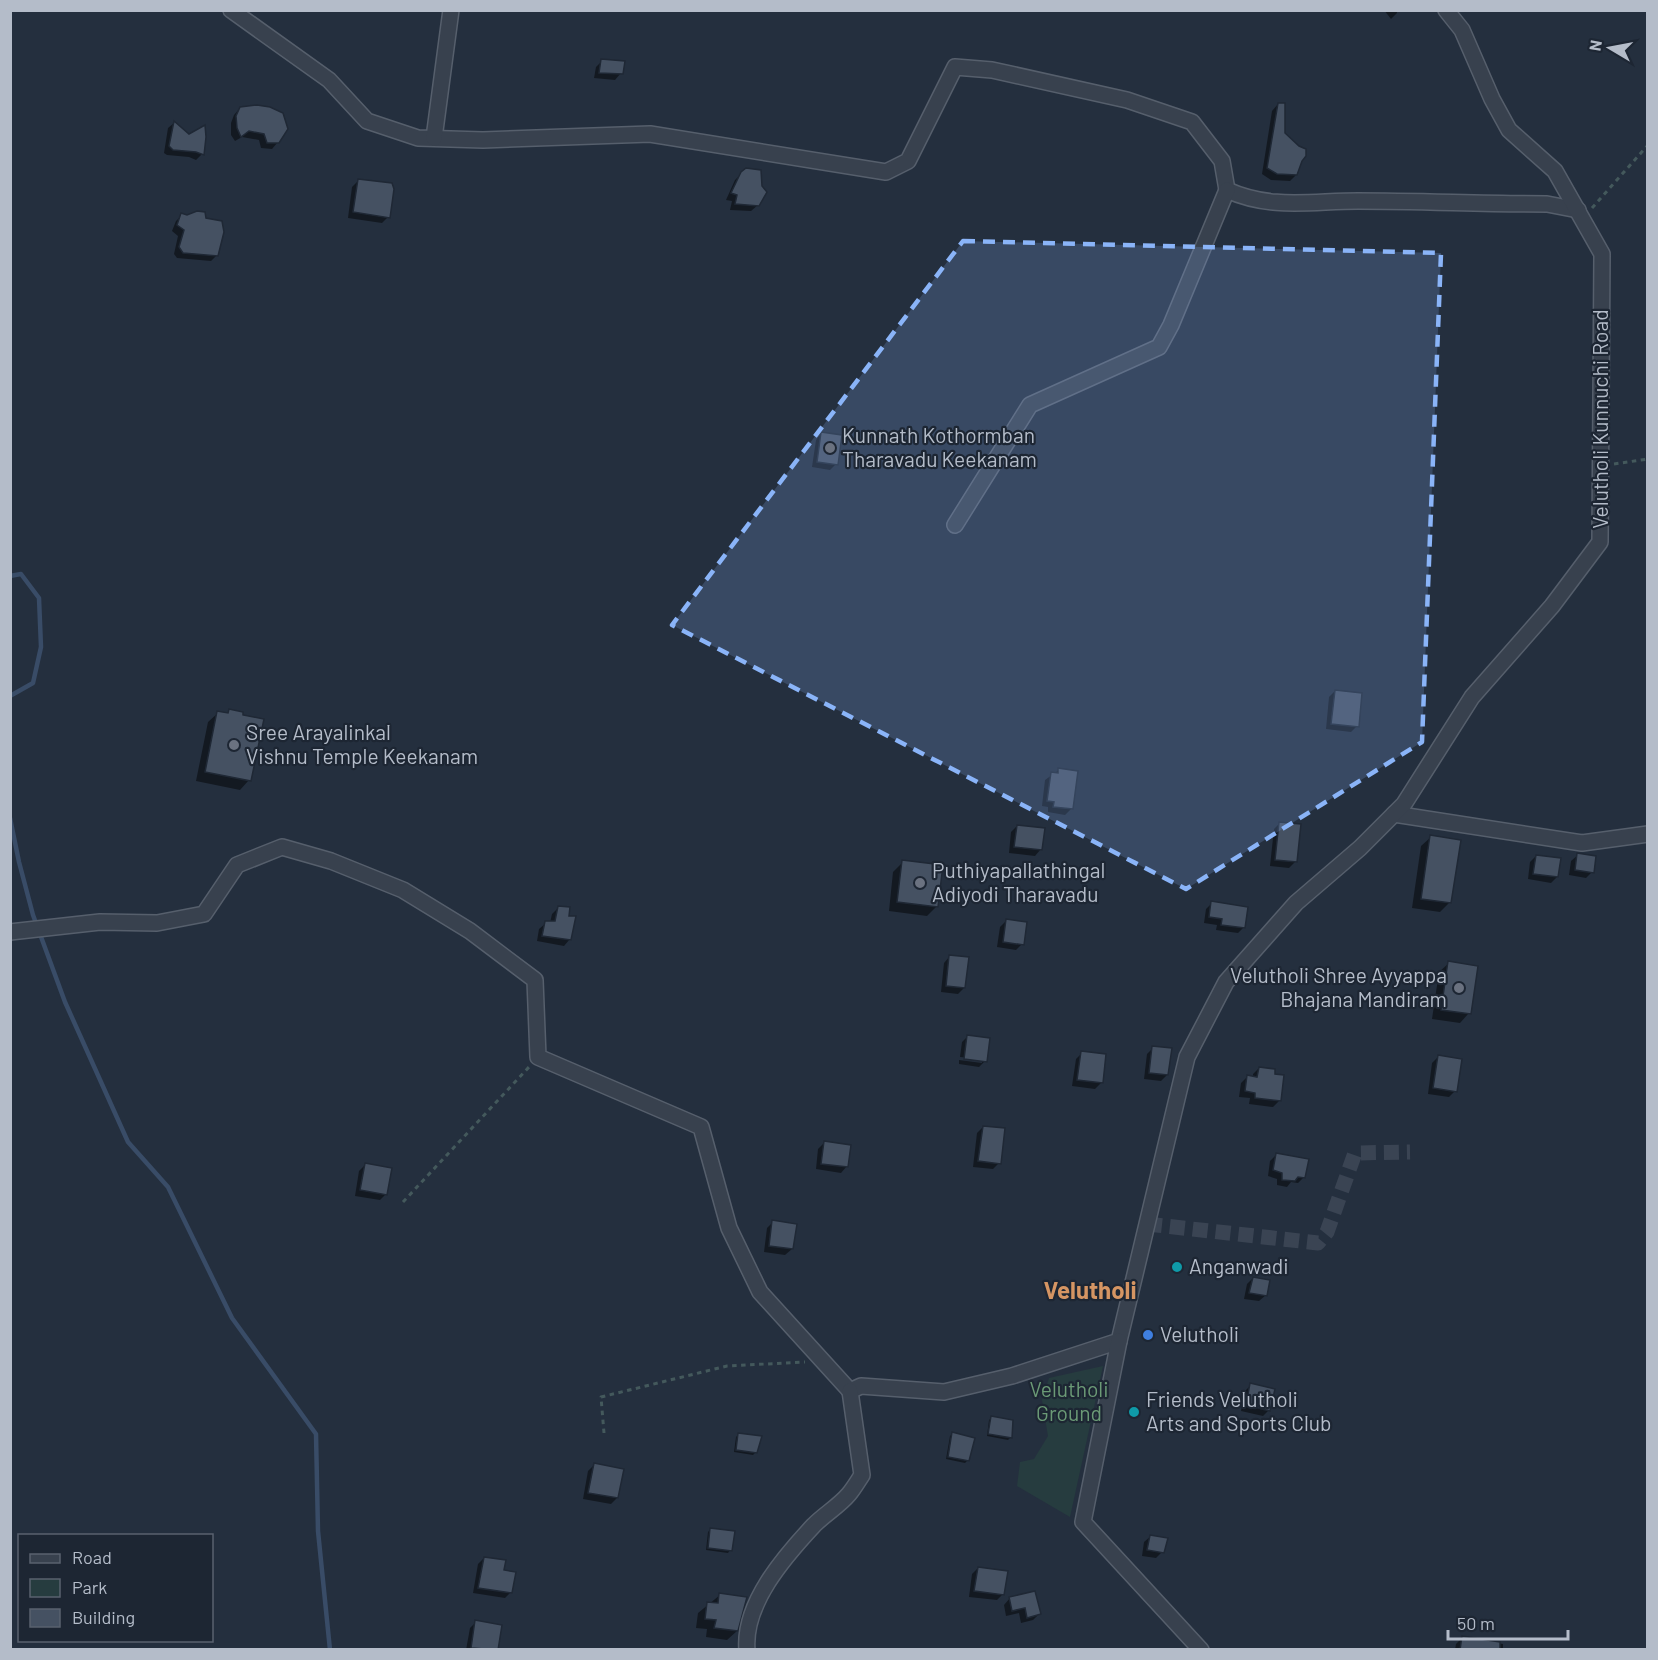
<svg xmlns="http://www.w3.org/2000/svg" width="1658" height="1660" font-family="Barlow,sans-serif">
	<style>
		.green { fill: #263c3f }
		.shadow { fill: #0007 }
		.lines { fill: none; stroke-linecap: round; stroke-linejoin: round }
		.stream { stroke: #394c67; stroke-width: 4.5 }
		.building { fill: #455162; stroke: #1f2835; stroke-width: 1.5 }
		.street-tunnel { stroke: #3a4453; stroke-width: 15; stroke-dasharray: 15 8; stroke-linecap: butt }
		.street-casing { stroke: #565f6c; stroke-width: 18 }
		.path { stroke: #44595c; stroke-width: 3; stroke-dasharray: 4.5 4.5; stroke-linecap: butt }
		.street { stroke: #38414e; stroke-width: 15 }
		.marked { fill: #8ab4f8; fill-opacity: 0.2; stroke: #8ab4f8; stroke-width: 4.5; stroke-dasharray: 12 8; stroke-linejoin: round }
		.worship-dot { fill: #6b7280; stroke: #1d2633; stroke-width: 2 }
		.culture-dot { fill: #0f9aa8; stroke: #1d2633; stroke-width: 2 }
		.shop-dot { fill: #3f7fe0; stroke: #1d2633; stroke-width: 2 }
		.labels { text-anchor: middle; stroke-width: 4.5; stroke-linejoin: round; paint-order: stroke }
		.street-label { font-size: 21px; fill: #b4bcc9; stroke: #1d2633 }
		.poi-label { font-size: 21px; fill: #b4bcc9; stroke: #1d2633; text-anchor: start }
		.park-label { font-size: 21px; fill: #6b9a76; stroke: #1d2633 }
		.quarter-label { font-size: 24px; font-weight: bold; fill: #d59563; stroke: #1d2633 }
	</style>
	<rect width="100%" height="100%" fill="#242f3e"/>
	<path class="green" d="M1103 1366 1070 1517 1017 1486 1020 1462 1034 1459 1048 1436 1042 1400 1049 1378Z"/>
	<g class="shadow">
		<path d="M1384 10H1397V13L1391 19Z"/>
		<path d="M602 61 621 73 615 80 594 78 596 67Z"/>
		<path d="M1278 104 1283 134 1300 161 1296 175 1290 181 1271 180 1262 174 1272 111Z"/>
		<path d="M240 108 278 142 272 149 261 148 259 140 242 137 235 141 231 135V123L234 115Z"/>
		<path d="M174 123 188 136 204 137 202 154 196 160 189 157 167 155 164 153 168 128Z"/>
		<path d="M742 173 758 205 751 211 730 210 732 201 726 200 735 180Z"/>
		<path d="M358 181 388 217 382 223 348 218 352 187Z"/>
		<path d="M182 215 217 255 211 261 177 258 174 254 178 236 172 231 176 221Z"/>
		<path d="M822 433 836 464 830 470 812 467 816 440Z"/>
		<path d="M1335 691 1357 726 1351 732 1326 729 1329 697Z"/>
		<path d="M230 711 249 780 240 790 196 781 208 722 218 713 226 714Z"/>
		<path d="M1059 770 1071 809 1065 815 1048 812V807L1042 806 1045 780Z"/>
		<path d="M1280 823 1295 862 1289 868 1270 866 1274 829Z"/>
		<path d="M1017 826 1041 849 1035 856 1009 853 1011 832Z"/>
		<path d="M1431 837 1450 902 1440 912 1412 908 1421 846Z"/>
		<path d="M1578 855 1592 872 1586 878 1569 875 1571 861Z"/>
		<path d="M1536 856 1557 877 1551 883 1528 879 1530 862Z"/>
		<path d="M903 862 937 906 927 916 889 911 893 872Z"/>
		<path d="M1212 903 1244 927 1238 933 1216 930 1217 925 1204 923 1206 909Z"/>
		<path d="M558 908 570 939 564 946 537 941 539 929 546 923H550L552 914Z"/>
		<path d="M1006 921 1022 944 1016 950 997 947 1000 927Z"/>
		<path d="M950 956 964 988 958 994 941 992 944 963Z"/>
		<path d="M1449 963 1469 1013 1460 1023 1432 1019 1439 972Z"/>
		<path d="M968 1036 985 1061 979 1067 959 1064V1060L982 1063V1059L960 1057 962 1042Z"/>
		<path d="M1153 1048 1167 1075 1161 1081 1144 1079 1147 1054Z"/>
		<path d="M1082 1053 1101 1083 1095 1089 1072 1086 1076 1059Z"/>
		<path d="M1438 1057 1455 1091 1449 1097 1428 1094 1432 1063Z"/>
		<path d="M1259 1068 1273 1075 1282 1076 1279 1101 1273 1107 1249 1104 1250 1098 1239 1097 1241 1083 1247 1077 1253 1078V1074Z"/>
		<path d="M983 1127 999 1163 993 1169 973 1167 977 1133Z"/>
		<path d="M824 1143 847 1166 841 1173 816 1169 818 1149Z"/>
		<path d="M1276 1155 1304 1177 1298 1183 1291 1182 1287 1187 1277 1185V1179L1268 1176 1270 1161Z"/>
		<path d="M365 1165 386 1194 380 1200 355 1196 359 1171Z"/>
		<path d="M773 1222 792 1249 785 1255 764 1252 767 1228Z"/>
		<path d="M1253 1278 1266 1295 1259 1301 1244 1299 1247 1284Z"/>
		<path d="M1251 1385 1269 1410 1263 1416 1241 1411 1245 1391Z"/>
		<path d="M991 1418 1010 1438 1008 1440 987 1436 989 1420Z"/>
		<path d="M952 1434 968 1460 965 1463 946 1459 950 1436Z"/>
		<path d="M738 1435 756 1452 753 1455 734 1452 736 1437Z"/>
		<path d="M594 1465 617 1498 611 1504 583 1499 588 1471Z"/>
		<path d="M710 1530 730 1550 728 1553 706 1550 708 1532Z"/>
		<path d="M1151 1536 1162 1552 1156 1558 1142 1556 1144 1542Z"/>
		<path d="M484 1558 502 1572 511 1592 505 1598 473 1593 478 1564Z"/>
		<path d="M978 1568 1003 1594 997 1600 969 1597 972 1574Z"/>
		<path d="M720 1595 737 1631 727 1640 706 1637 707 1629 696 1628 698 1613Z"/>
		<path d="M1010 1598 1039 1614 1033 1620 1021 1623 1019 1613 1006 1616 1004 1605Z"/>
		<path d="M476 1622 496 1650H466L470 1628Z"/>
		<path d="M1462 1638 1503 1644V1650H1455L1456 1644Z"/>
	</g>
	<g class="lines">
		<g class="stream">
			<path d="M10 576 21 574 39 598 41 647 33 683 10 696"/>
			<path d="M10 818 19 862 33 915 65 1002 128 1142 168 1187 232 1318 316 1434 318 1531 330 1650"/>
		</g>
	</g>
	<g class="building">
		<path d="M601 59 625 61 623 74 599 73Z"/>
		<path d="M1278 103H1285V133L1299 146 1306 149V156L1302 161 1297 175 1277 174 1267 168Z"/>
		<path d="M257 105 270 107 283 113 288 129 279 143H267L264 134 249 131 241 137 237 128 236 116 240 107Z"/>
		<path d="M174 121 189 134 205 125 206 137 204 155 196 152 173 150 169 146Z"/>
		<path d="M746 168 761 170 762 186 767 192 759 206 735 204 737 195 731 193 741 172Z"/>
		<path d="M358 179 392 183 394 189 390 218 353 212Z"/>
		<path d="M197 211 205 212 206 218 222 221 224 232 218 256 183 253 179 247 184 230 177 225 181 213 187 215Z"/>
		<path d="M821 432 842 435 838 465 817 462Z"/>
		<path d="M1335 690 1362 693 1359 727 1331 724Z"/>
		<path d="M229 709 243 712V715L264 719 251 781 205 772 217 711 228 713Z"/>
		<path d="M1058 768 1078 771 1073 809 1053 807 1054 802 1047 801 1051 772 1058 773Z"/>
		<path d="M1279 822 1301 824 1297 862 1275 860Z"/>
		<path d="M1017 825 1045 828 1042 850 1014 847Z"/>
		<path d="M1430 835 1461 840 1451 903 1421 899Z"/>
		<path d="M1577 853 1596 856 1594 873 1575 870Z"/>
		<path d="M1536 855 1561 858 1558 877 1533 874Z"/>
		<path d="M902 860 943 865 938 907 897 902Z"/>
		<path d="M1211 901 1248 907 1245 928 1221 925 1222 919 1209 917Z"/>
		<path d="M558 906 570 907 569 916H576L571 940 542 936 545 921H555Z"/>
		<path d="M1006 919 1027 922 1024 945 1003 942Z"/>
		<path d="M949 955 969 957 965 988 946 986Z"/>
		<path d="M1448 961 1478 966 1471 1014 1441 1010Z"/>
		<path d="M967 1035 990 1038 987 1062 964 1059Z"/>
		<path d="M1152 1046 1172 1048 1168 1075 1149 1073Z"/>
		<path d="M1081 1051 1106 1054 1103 1083 1077 1080Z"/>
		<path d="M1438 1055 1462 1059 1457 1092 1433 1088Z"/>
		<path d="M1259 1067 1275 1069V1074L1284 1075 1281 1101 1255 1098V1093L1245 1091 1247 1075 1257 1077Z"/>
		<path d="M983 1126 1005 1128 1001 1164 978 1161Z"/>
		<path d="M824 1141 851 1145 848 1167 821 1164Z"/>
		<path d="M1276 1153 1309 1159 1305 1178 1298 1177 1295 1181 1282 1180V1173L1273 1170Z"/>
		<path d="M365 1163 392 1168 387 1195 360 1190Z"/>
		<path d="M772 1220 797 1224 793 1249 769 1246Z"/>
		<path d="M1253 1277 1270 1280 1267 1296 1249 1293Z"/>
		<path d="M1250 1383 1275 1389 1270 1411 1246 1405Z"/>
		<path d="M991 1416 1013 1420 1012 1438 988 1434Z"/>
		<path d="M952 1432 975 1438 969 1461 948 1457Z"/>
		<path d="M738 1433 762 1436 757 1453 736 1450Z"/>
		<path d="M594 1463 624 1469 618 1498 588 1493Z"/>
		<path d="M710 1528 735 1531 732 1551 708 1548Z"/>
		<path d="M1150 1535 1168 1538 1164 1553 1147 1550Z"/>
		<path d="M484 1557 506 1560 504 1570 516 1572 512 1593 478 1588Z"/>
		<path d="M978 1567 1008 1571 1004 1595 974 1591Z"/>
		<path d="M1035 1591 1041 1614 1027 1618 1025 1608 1012 1611 1009 1597Z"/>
		<path d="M719 1593 747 1597 738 1631 714 1628 716 1620 705 1619 707 1602 718 1603Z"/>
		<path d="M475 1620 502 1625 498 1650 471 1648Z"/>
		<path d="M1462 1636 1500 1642V1650H1460Z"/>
	</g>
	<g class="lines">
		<path class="street-tunnel" d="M1147 1224 1318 1243 1327 1232 1355 1153 1410 1152"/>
		<defs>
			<g id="street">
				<path d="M231 10 329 80 367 121 418 138 483 140 650 134 886 172 908 161 955 67 992 70 1127 100 1192 122 1222 161 1227 190C1271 210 1312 201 1358 201 1421 201 1484 204 1547 204L1578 210"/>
				<path d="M434 138 451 10"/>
				<path d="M955 525 1030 405 1159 347 1171 325 1227 190"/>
				<path d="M1394 814 1582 843 1648 834"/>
				<path d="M10 932 100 922 157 923 204 914 237 865 282 847 331 861 403 890 470 931 535 980 538 1057 701 1127 729 1228 760 1292 850 1391 861 1386 944 1392 1012 1376 1119 1341 1187 1057 1226 982 1296 903 1360 848 1404 804 1472 697 1552 606 1600 542 1602 254 1555 171 1509 130 1492 99 1462 30 1446 10"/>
				<path d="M1119 1341 1083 1522 1201 1650"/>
				<path d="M747 1650C743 1604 784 1557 814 1525 825 1514 839 1506 849 1494 854 1488 858 1481 862 1475L850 1391"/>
			</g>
		</defs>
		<use href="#street" class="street-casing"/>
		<g class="path">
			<path d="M1592 208 1648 145"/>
			<path d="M1614 464 1648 459"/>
			<path d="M403 1202 529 1067"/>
			<path d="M604 1433 601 1397 727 1366 805 1362"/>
		</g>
		<use href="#street" class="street"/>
	</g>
	<path class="marked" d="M963 241 1441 253 1422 742 1186 889 672 625Z"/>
	<g class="worship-dot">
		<circle cx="830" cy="448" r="6"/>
		<circle cx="234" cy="745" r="6"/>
		<circle cx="920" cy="883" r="6"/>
		<circle cx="1459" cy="988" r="6"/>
	</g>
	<g class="culture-dot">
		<circle cx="1177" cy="1267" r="6"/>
		<circle cx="1134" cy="1412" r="6"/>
	</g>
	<circle class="shop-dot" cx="1148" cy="1335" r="6"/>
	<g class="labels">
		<g class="street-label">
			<text transform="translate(1601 419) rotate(-90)" y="7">Velutholi Kunnuchi Road</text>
		</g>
		<g class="poi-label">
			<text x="842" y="443">Kunnath Kothormban<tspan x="842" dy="24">Tharavadu Keekanam</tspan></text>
			<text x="246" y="740">Sree Arayalinkal<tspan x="246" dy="24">Vishnu Temple Keekanam</tspan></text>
			<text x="932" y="878">Puthiyapallathingal<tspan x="932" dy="24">Adiyodi Tharavadu</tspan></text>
			<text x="1447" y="983" text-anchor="end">Velutholi Shree Ayyappa<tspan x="1447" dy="24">Bhajana Mandiram</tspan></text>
			<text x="1189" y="1274">Anganwadi</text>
			<text x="1160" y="1342">Velutholi</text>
			<text x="1146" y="1407">Friends Velutholi<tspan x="1146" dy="24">Arts and Sports Club</tspan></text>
		</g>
		<g class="park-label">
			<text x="1069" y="1397">Velutholi<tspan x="1069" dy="24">Ground</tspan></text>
		</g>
		<g class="quarter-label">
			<text x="1090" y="1299">Velutholi</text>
		</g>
	</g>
	<rect width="1658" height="1660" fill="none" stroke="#b4bcc9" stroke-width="24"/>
	<rect x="18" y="1534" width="195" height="108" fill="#1d2633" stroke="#59626f" stroke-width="1.5"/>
	<rect x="30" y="1554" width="30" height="9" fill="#38414e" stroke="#59626f" stroke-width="1.5"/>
	<text x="72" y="1564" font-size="18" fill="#b4bcc9">Road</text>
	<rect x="30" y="1579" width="30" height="18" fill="#263c3f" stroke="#59626f" stroke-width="1.5"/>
	<text x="72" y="1594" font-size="18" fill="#b4bcc9">Park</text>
	<rect x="30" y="1609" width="30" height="18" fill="#455162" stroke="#59626f" stroke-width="1.5"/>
	<text x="72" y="1624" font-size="18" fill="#b4bcc9">Building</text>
	<g transform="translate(1610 48) rotate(280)" stroke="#1d2633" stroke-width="4.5" paint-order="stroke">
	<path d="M0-4.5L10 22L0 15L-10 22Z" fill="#b4bcc9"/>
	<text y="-9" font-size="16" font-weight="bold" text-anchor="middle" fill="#b4bcc9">N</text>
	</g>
	<path d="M1448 1630v9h120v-9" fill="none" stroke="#b4bcc9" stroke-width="3"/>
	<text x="1457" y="1630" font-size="18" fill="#b4bcc9" stroke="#1d2633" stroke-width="4.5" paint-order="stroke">50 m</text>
</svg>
